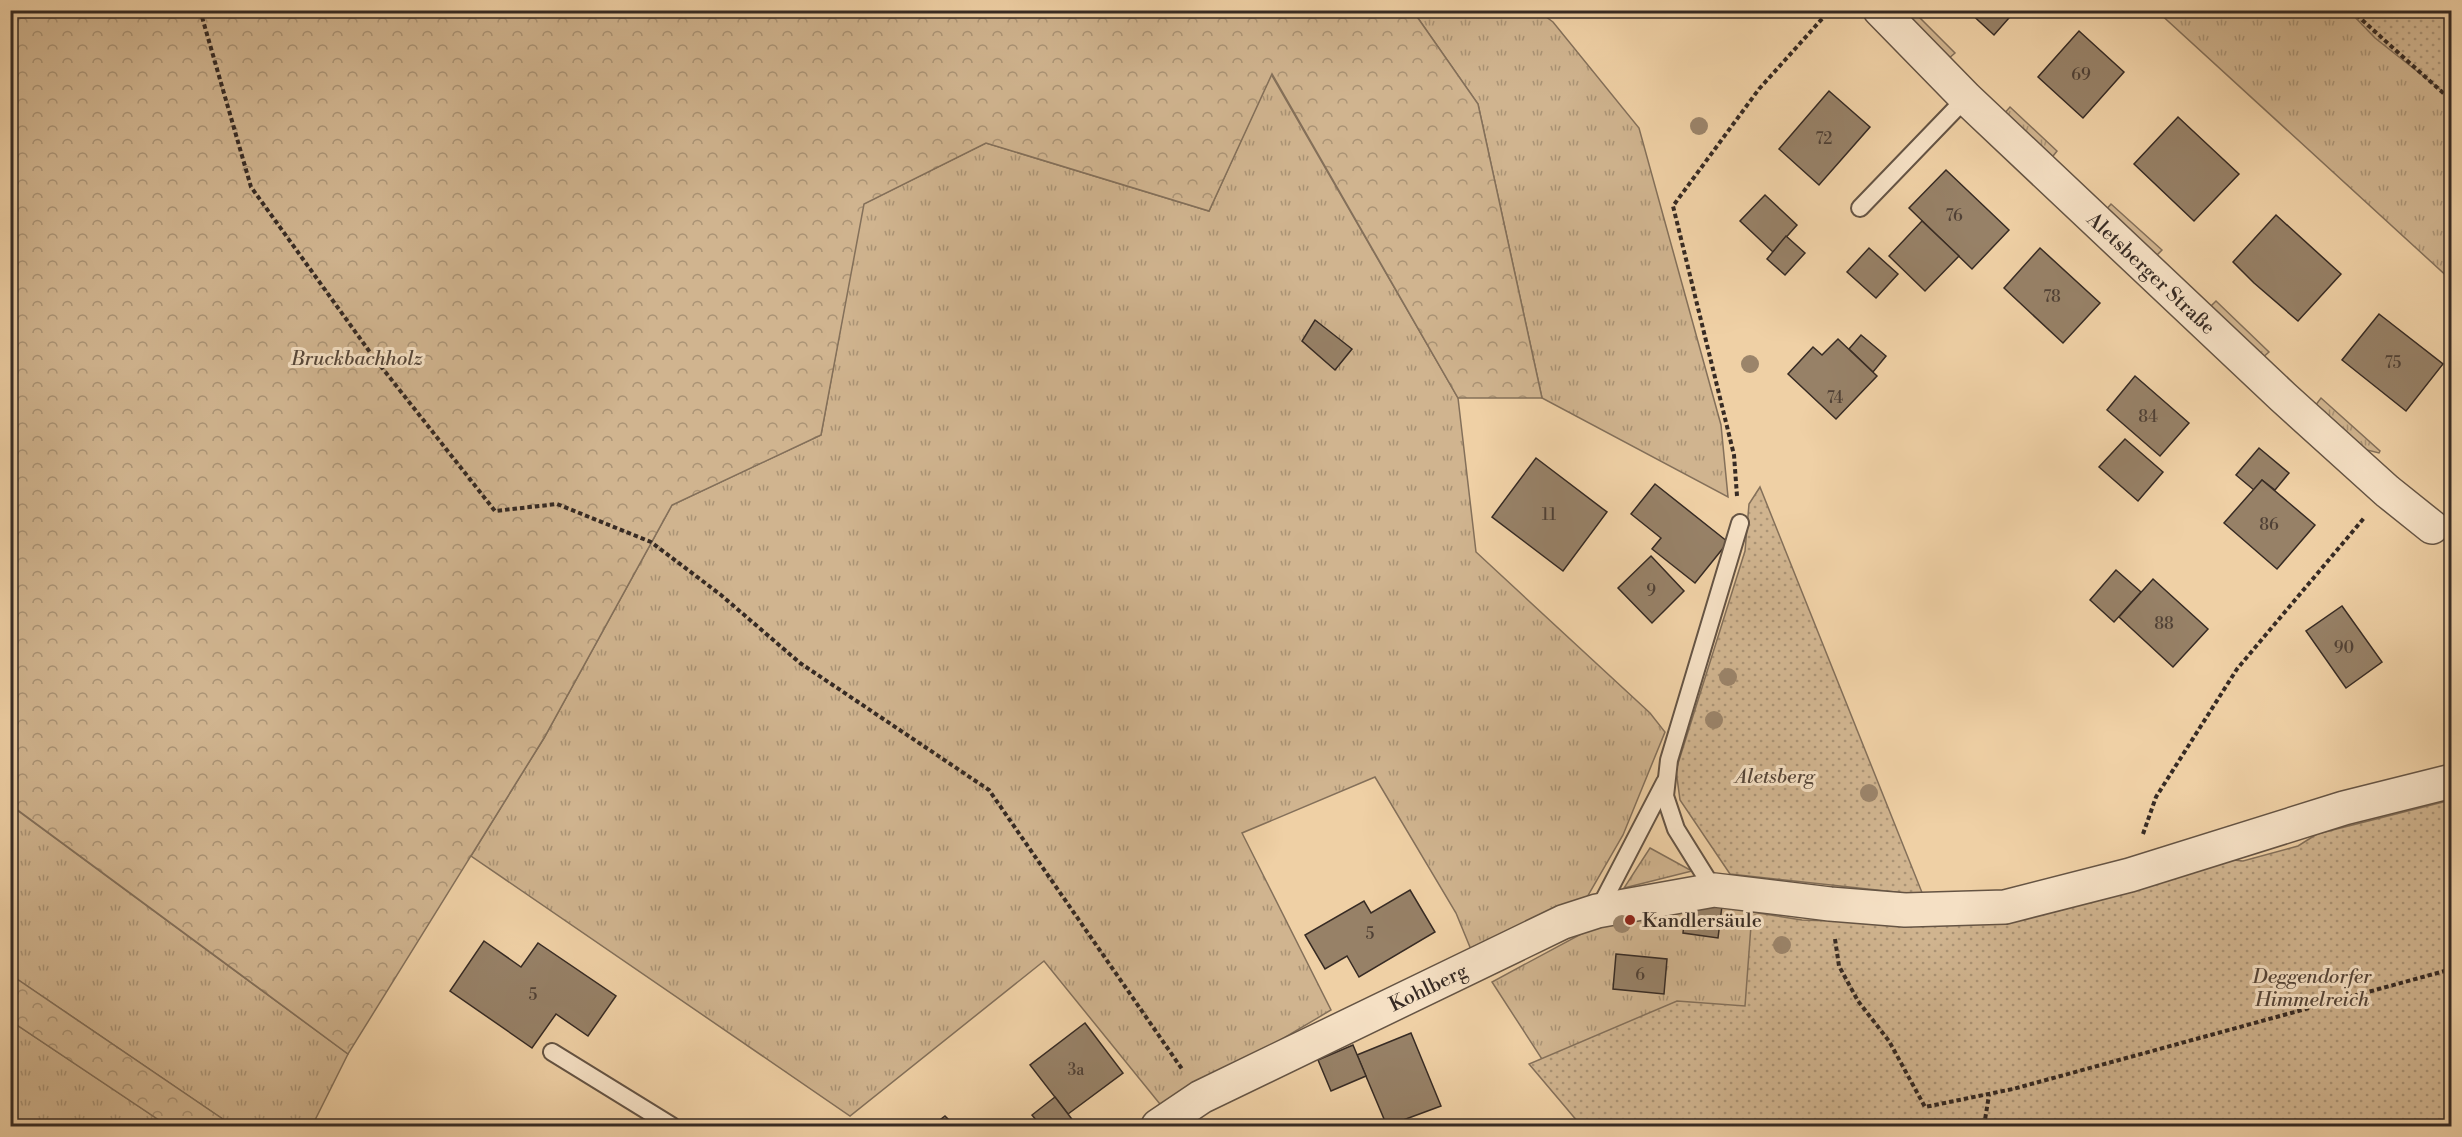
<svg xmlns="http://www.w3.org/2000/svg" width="2462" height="1137" font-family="'Libre Bodoni',serif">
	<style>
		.grass { fill: url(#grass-tufts); stroke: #84705a; stroke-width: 1.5 }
		.forest { fill: url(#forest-crowns); stroke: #84705a; stroke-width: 1.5 }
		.park { fill: url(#park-dots); stroke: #84705a; stroke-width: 1.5 }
		.building { fill: #978167; stroke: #372b24; stroke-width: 1.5 }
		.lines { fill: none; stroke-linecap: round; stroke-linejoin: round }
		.service-casing { stroke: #655444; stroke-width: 20 }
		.minor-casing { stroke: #655444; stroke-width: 36 }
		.path { stroke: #372b24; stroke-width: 4; stroke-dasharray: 4.5 3; stroke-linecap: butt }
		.service { stroke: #f5e0c4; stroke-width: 16 }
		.minor { stroke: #f5e0c4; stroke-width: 33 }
		.tree { fill: #9b846a }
		.poi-dot { fill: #8f2418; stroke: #f5e0c4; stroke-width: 2 }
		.labels { text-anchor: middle; stroke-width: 6; stroke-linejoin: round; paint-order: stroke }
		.number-label { font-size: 16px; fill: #4f4035 }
		.street-label { font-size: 20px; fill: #372b24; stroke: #f5e0c4 }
		.park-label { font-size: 20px; font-style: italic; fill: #564639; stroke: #f5e0c4 }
		.poi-label { font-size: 20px; fill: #372b24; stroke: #f5e0c4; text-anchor: start }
	</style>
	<defs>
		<pattern id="grass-tufts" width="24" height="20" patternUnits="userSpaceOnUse" patternTransform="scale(1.5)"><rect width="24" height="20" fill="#d0b48f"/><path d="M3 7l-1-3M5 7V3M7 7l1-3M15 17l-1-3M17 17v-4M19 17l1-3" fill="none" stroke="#aa9375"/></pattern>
		<pattern id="forest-crowns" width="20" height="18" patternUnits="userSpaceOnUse" patternTransform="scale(1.5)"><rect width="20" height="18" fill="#d0b48f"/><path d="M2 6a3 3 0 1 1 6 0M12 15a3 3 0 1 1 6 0" fill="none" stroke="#aa9375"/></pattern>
		<pattern id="park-dots" width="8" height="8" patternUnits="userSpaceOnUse" patternTransform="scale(1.5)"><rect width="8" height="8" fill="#d0b48f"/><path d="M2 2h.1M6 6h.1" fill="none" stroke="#aa9375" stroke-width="1.8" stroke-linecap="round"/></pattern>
	</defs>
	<rect width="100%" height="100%" fill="#efd0a5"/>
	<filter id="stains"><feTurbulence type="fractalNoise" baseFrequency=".00333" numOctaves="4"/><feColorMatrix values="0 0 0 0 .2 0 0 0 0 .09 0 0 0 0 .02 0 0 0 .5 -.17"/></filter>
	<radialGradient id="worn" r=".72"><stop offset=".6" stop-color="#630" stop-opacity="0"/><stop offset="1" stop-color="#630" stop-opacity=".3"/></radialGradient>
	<g class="grass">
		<path d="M1413 11H1538L1553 22 1639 128 1721 425 1728 497 1542 398 1478 104Z"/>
		<path d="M1909 11H1913L1955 53 1948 59 1904 17Z"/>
		<path d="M2157 11H2398L2451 61V280Z"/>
		<path d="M1271 74 1458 398 1476 552 1650 713 1665 732 1623 835 1582 906 1472 952 1456 913 1375 777 1242 833 1331 1010 1164 1109 1044 961 850 1116 471 856 544 738 672 505 821 435 863 204 986 143 1209 211Z"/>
		<path d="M2010 107 2057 151 2050 160 2003 115Z"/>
		<path d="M2111 204 2162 250 2155 257 2104 212Z"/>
		<path d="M2216 301 2269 352 2261 359 2207 310Z"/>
		<path d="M2321 398 2380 451 2379 453 2359 448 2315 406Z"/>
		<path d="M10 805 348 1054 312 1126H233L11 975Z"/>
		<path d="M1650 848 1692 871 1624 888Z"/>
		<path d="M1693 897 1757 904 1762 1015 1584 1124 1492 982 1596 926Z"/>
		<path d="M11 1021 168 1126H11Z"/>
	</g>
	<g class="forest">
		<path d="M11 10 1413 11 1478 104 1542 398H1458L1272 74 1209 211 986 143 864 204 821 435 672 505 544 738 348 1054 11 805Z"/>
		<path d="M10 975H11L233 1126H168L11 1021Z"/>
	</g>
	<g class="park">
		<path d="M2349 11H2451V98L2375 38Z"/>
		<path d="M1760 487 1923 895 1730 874 1680 800 1676 770 1745 551 1749 504Z"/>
		<path d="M2451 800V1126H1574L1578 1122 1529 1064 1677 1001 1745 1006 1752 912 1802 920 1919 924 2215 858 2243 861 2298 846 2317 834Z"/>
	</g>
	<g class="building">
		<path d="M1967 10H2016L1994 35Z"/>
		<path d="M2079 31 2124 72 2083 118 2038 77Z"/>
		<path d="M1829 91 1870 127 1819 185 1779 149Z"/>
		<path d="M2178 117 2239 174 2194 221 2134 164Z"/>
		<path d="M1946 170 2009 230 1972 269 1909 208Z"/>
		<path d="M1765 195 1797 225 1773 252 1740 221Z"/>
		<path d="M2276 215 2341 274 2298 321 2254 283 2233 262Z"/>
		<path d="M1922 221 1959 256 1925 291 1889 256Z"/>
		<path d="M1786 236 1805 253 1785 275 1767 259Z"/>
		<path d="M1869 248 1898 274 1876 298 1847 272Z"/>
		<path d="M2040 248 2100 303 2063 343 2004 288Z"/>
		<path d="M2379 314 2443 364 2406 411 2342 360Z"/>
		<path d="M1315 320 1352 349 1335 370 1302 341Z"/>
		<path d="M1861 335 1886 356 1873 372 1849 349Z"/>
		<path d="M1838 339 1877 376 1836 419 1788 374 1813 347 1822 355Z"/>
		<path d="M2135 376 2189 423 2160 456 2107 410Z"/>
		<path d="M2125 439 2163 472 2138 501 2099 467Z"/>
		<path d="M2259 448 2289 473 2275 490 2262 480 2254 490 2236 475Z"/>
		<path d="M1536 458 1607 512 1563 571 1492 517Z"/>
		<path d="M2262 480 2315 525 2277 569 2224 523Z"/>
		<path d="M1655 484 1728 542 1695 583 1652 549 1661 538 1631 514Z"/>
		<path d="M1651 556 1684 591 1652 623 1618 588Z"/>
		<path d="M2116 570 2141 592 2114 622 2090 600Z"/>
		<path d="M2153 579 2208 629 2173 667 2119 617Z"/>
		<path d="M2342 606 2382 662 2346 688 2306 631Z"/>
		<path d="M1410 890 1435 932 1359 977 1347 956 1325 969 1305 935 1364 901 1371 913Z"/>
		<path d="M1686 902 1722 906 1718 938 1683 933Z"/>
		<path d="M484 941 521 967 538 943 616 996 588 1036 556 1014 532 1048 450 991Z"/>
		<path d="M1616 954 1667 959 1664 994 1613 989Z"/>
		<path d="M1085 1023 1123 1073 1068 1114 1030 1065Z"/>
		<path d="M1411 1033 1441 1106 1387 1126 1357 1055Z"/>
		<path d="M1353 1045 1366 1076 1331 1091 1318 1060Z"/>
		<path d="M1055 1097 1068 1114 1077 1126H1041L1032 1115Z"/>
		<path d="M945 1116 955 1126H932Z"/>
	</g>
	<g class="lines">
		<defs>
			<g id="service">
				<path d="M1860 208 1966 98"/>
				<path d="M1714 890 1676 829 1665 796 1669 760 1740 523"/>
				<path d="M1598 911 1665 782"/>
				<path d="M552 1052 672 1126"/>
			</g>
			<g id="minor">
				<path id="s1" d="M1880 10 1966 98 2283 397 2387 491 2432 527"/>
				<path id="s2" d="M1158 1126 1201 1097 1563 922 1597 911 1714 890 1830 904 1905 910 2005 907 2130 875 2344 808 2452 781"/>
			</g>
		</defs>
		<use href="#service" class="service-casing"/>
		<use href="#minor" class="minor-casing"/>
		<g class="path">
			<path d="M200 10 251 187 372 355 495 511 557 504 651 542 721 595 800 663 989 790 1182 1069"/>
			<path d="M2351 10 2452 101"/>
			<path d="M1737 496 1734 455 1673 206 1759 89 1830 10"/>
			<path d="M2143 834 2156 797 2237 669 2364 518"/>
			<path d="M1835 939 1839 966 1858 1001 1889 1041 1925 1107 2013 1089 2452 969"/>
			<path d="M1984 1126 1989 1095"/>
		</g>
		<use href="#service" class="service"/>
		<use href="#minor" class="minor"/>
	</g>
	<g class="tree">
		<circle cx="1699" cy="126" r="9"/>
		<circle cx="1750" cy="364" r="9"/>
		<circle cx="1728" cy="677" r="9"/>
		<circle cx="1714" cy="720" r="9"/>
		<circle cx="1869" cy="793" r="9"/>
		<circle cx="1622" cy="924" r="9"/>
		<circle cx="1782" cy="945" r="9"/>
	</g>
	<circle class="poi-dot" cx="1630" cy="920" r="6"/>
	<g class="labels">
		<g class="number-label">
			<text x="2081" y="80">69</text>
			<text x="1824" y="144">72</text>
			<text x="1954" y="221">76</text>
			<text x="2052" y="302">78</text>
			<text x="2393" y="368">75</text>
			<text x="1835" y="403">74</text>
			<text x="2148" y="422">84</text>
			<text x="1549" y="520">11</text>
			<text x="2269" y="530">86</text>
			<text x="1651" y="596">9</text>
			<text x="2164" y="629">88</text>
			<text x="2344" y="653">90</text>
			<text x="1370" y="939">5</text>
			<text x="1640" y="980">6</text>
			<text x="533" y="1000">5</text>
			<text x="1076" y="1075">3a</text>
		</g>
		<g class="street-label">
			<text dy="7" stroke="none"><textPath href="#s1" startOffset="378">Aletsberger Straße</textPath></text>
			<text dy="7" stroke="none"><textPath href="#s2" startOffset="304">Kohlberg</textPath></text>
		</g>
		<g class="park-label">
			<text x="357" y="365">Bruckbachholz</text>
			<text x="1775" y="783">Aletsberg</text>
			<text x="2312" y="983">Deggendorfer<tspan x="2312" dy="23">Himmelreich</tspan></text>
		</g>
		<g class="poi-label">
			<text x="1642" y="927">Kandlersäule</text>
		</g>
	</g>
	<rect width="2462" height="1137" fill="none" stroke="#efd0a5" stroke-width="36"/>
	<rect x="12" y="12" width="2438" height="1113" fill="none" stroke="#372b24" stroke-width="3"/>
	<rect x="18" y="18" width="2426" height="1101" fill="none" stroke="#372b24" stroke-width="1.5"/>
	<rect width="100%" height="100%" filter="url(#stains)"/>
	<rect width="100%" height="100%" fill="url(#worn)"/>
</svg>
